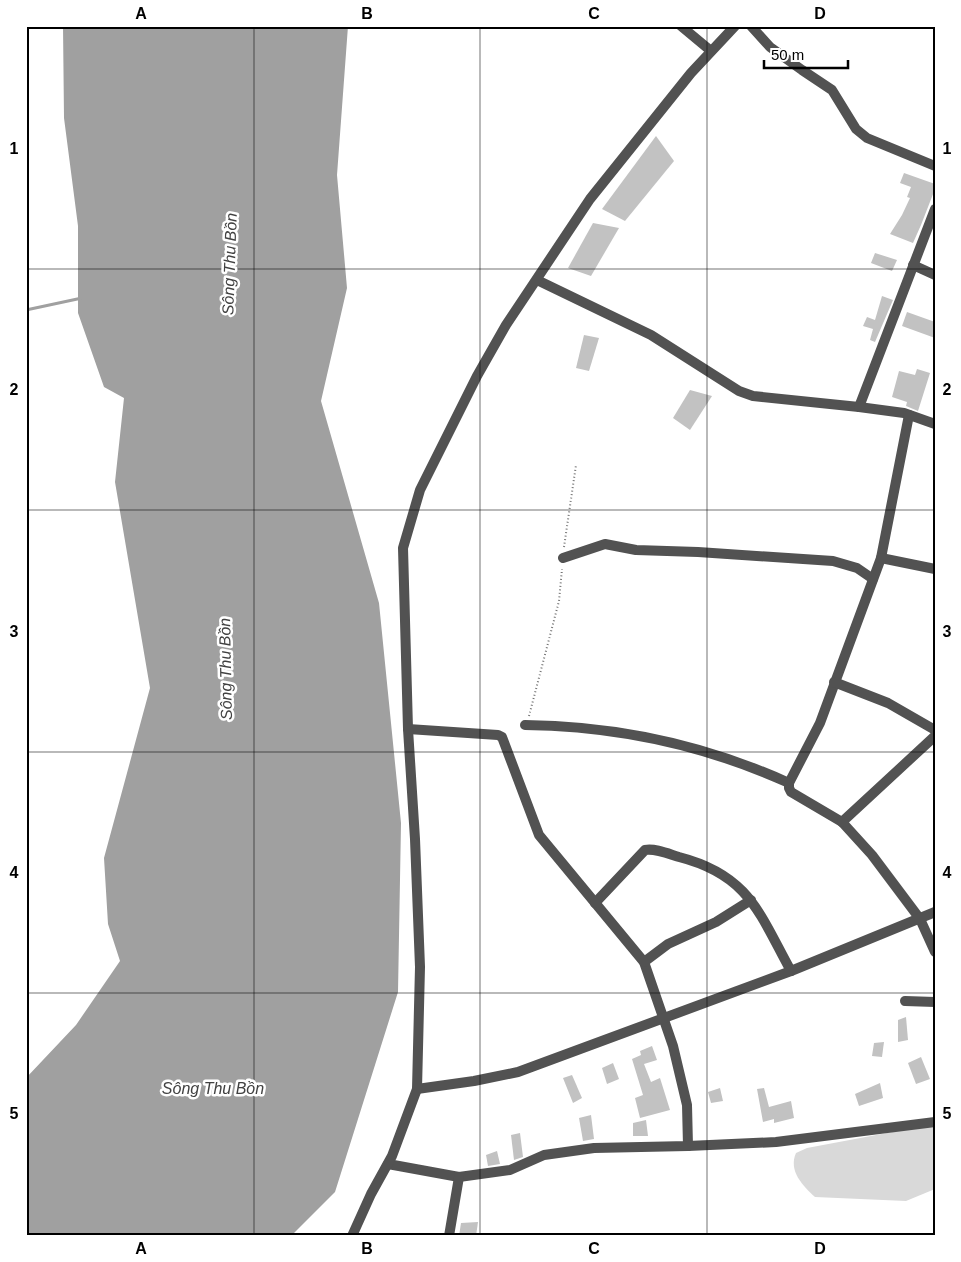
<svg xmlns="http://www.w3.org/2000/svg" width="961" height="1262" font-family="Arial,sans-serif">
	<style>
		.green { fill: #d9d9d9 }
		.water { fill: #a0a0a0 }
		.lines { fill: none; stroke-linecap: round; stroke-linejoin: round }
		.stream { stroke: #a0a0a0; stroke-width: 3 }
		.building { fill: #c2c2c2 }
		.path { stroke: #747474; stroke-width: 2; stroke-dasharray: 1 2.5; stroke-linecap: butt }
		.street { stroke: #525252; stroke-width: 10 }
		.grid { fill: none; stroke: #000; stroke-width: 1; stroke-opacity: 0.55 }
		.labels { text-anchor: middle; stroke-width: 5; stroke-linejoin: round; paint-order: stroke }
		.water-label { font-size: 16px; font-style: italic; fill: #414141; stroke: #fff }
		.neatline { fill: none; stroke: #000; stroke-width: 2 }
		.grid-label { font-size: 16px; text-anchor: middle; font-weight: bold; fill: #000 }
	</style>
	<rect width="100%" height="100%" fill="#fff"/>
	<path class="green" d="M935 1124V1189L906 1201 815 1197C803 1186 788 1171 796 1153L807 1148Z"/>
	<path class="water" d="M63 26H348L337 175 347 288 321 401 379 603 401 823 398 992 335 1192 291 1236H26V1078L76 1025 120 961 108 924 104 858 150 688 115 482 124 398 104 387 78 313V226L64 118Z"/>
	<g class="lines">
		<path class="stream" d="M26 310 82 298"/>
	</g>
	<g class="building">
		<path d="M656 136 674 161 625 221 602 209Z"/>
		<path d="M904 173 935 184V189L921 225 913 243 890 234 902 215 910 198 907 197 911 187 900 183Z"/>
		<path d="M593 223 619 228 591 276 568 268Z"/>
		<path d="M875 253 897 260 892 271 871 263Z"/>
		<path d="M882 296 893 300 875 342 870 340 873 329 863 326 867 317 875 320Z"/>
		<path d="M907 312 935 322V338L902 326Z"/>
		<path d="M584 335 599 338 589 371 576 368Z"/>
		<path d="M917 369 930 373 918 411 906 406 907 402 892 397 899 371 915 375Z"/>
		<path d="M690 390 712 396 690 430 673 418Z"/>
		<path d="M906 1017 908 1040 898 1042V1020Z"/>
		<path d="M884 1042 882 1057 872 1056 874 1043Z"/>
		<path d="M652 1046 657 1060 644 1064 651 1082 660 1078 670 1110 640 1118 635 1098 643 1095 632 1059 641 1055 640 1051Z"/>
		<path d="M921 1057 930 1079 916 1084 908 1063Z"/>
		<path d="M613 1063 619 1079 607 1084 602 1068Z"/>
		<path d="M572 1075 582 1098 573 1103 563 1078Z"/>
		<path d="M880 1083 883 1098 859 1106 855 1094Z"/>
		<path d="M720 1088 723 1101 711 1103 708 1092Z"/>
		<path d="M764 1088 769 1107 791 1101 794 1118 774 1123V1119L763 1122 757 1089Z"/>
		<path d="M591 1115 594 1139 583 1141 579 1118Z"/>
		<path d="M646 1120 648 1136H633V1123Z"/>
		<path d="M520 1133 523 1157 514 1160 511 1135Z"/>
		<path d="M497 1151 500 1164 488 1166 486 1155Z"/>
		<path d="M478 1222 476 1236H459L461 1223Z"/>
	</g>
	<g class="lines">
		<g class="path">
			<path d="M564 547 576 465"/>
			<path d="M529 716 559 601 562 569"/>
		</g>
		<g class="street">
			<path d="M681 26 711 51"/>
			<path d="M751 26 770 47 802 70 832 90 856 129 867 138 935 166"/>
			<path d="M913 265 935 275"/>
			<path d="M537 280 651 335 739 391 753 396 859 407 904 413 935 424"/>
			<path d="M859 407 935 209"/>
			<path d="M909 415 881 558 820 723 789 783V788L791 792 842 822 872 855 920 919 935 952"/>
			<path d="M563 558 605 544 636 550 698 552 833 561 857 568 873 579"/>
			<path d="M881 558 935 569"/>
			<path d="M834 682 888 703 935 730"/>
			<path d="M525 725C617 726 705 745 789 783"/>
			<path d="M408 729 498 735 502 737 539 835 644 962 673 1046 687 1105 688 1146"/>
			<path d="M842 822 935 736"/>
			<path d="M595 903 645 850C655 848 669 854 679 857 749 875 759 913 791 971"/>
			<path d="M644 962 668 944 716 922 751 900"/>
			<path d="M905 1001 935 1002"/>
			<path d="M417 1089 474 1081 518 1072 791 971 935 912"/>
			<path d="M388 1164 459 1177 510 1170 544 1155 594 1148 688 1146 776 1142 935 1122"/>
			<path d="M352 1236 371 1194 392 1156 417 1089 420 967 415 839 408 729 403 548 420 490 477 376 506 325 590 199 691 73 735 26"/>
			<path d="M449 1236 459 1177"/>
		</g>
	</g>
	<path class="grid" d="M254 26V1236M480 26V1236M707 26V1236M26 269H935M26 510H935M26 752H935M26 993H935"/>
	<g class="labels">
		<g class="water-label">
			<text transform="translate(229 264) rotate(-88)" y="6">Sông Thu Bồn</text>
			<text transform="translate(225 669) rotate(-91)" y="6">Sông Thu Bồn</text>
			<text x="213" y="1094">Sông Thu Bồn</text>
		</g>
	</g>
	<rect width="961" height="1262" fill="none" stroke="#ffffff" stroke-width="55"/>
	<path d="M764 60v8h84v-8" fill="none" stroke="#000000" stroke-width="2.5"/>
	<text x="771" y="60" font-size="15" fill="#000000" stroke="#ffffff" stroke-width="4" paint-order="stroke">50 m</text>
	<rect x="28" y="28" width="906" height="1206" class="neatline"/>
	<g class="grid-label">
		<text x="141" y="19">A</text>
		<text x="367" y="19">B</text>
		<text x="594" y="19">C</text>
		<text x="820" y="19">D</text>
		<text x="14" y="154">1</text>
		<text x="947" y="154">1</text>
		<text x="14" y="395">2</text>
		<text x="947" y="395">2</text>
		<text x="14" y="637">3</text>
		<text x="947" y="637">3</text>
		<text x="14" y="878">4</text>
		<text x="947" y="878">4</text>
		<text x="14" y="1119">5</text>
		<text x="947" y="1119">5</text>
		<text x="141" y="1254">A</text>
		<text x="367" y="1254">B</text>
		<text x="594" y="1254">C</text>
		<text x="820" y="1254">D</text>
	</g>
</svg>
